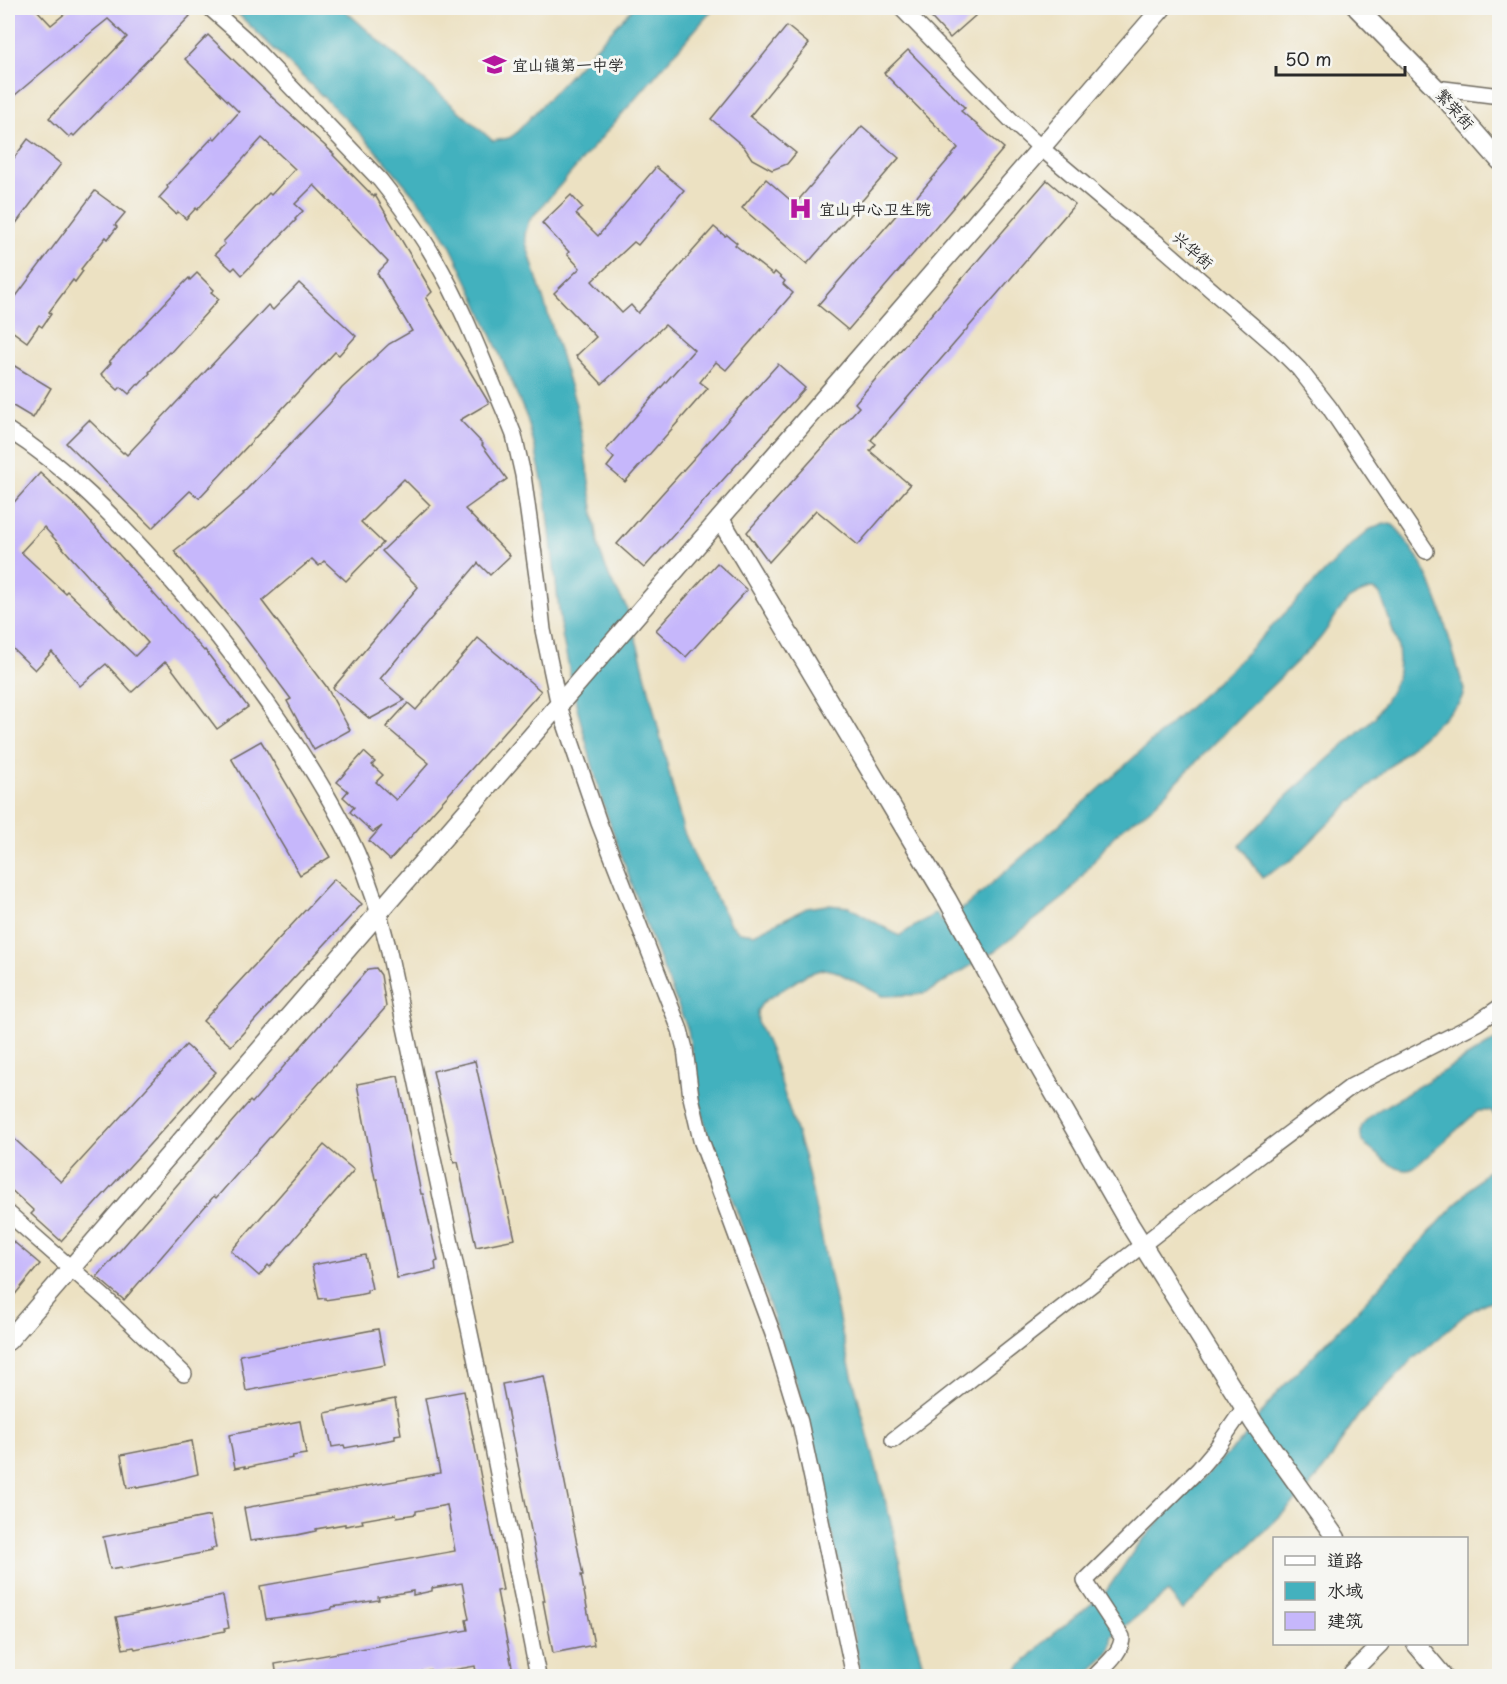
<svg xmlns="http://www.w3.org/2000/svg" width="1507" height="1684" font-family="'Playpen Sans','LXGW WenKai TC',sans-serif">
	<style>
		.water { fill: #43b1be; stroke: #376e74; stroke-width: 1.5 }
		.building { fill: #c6b7fb; fill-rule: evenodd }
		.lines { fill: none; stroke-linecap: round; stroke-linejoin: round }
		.minor-casing { stroke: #6f6b60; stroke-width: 18 }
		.tertiary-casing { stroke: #6f6b60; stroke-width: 21 }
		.minor { stroke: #fff; stroke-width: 15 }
		.tertiary { stroke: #fff; stroke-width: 18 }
		.labels { text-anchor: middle; stroke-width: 6; stroke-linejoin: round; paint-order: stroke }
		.poi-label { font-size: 16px; fill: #2b2b2b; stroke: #f6f6f2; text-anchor: start }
		.street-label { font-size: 16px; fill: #2b2b2b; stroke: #f6f6f2 }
	</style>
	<rect width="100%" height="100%" fill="#f6f6f2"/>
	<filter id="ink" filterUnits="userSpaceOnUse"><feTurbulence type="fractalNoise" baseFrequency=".0167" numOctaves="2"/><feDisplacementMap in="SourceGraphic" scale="12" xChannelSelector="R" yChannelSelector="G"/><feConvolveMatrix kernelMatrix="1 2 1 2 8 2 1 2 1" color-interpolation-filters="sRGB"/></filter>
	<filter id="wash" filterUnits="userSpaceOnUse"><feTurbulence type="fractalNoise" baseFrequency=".008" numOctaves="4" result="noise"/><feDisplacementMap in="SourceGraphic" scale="24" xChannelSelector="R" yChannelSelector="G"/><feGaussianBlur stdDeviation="1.35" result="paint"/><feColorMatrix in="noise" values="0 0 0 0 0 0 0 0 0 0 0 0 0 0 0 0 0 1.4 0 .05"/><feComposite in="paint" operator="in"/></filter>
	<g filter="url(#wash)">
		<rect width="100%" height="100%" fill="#ece1c2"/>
		<g class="water">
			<path d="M232 8H342L493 141 509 138 515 134 633 8H714L529 221 525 234 526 243 576 405 584 447 599 549 610 579 626 606 640 653 683 830 695 858 730 924 740 932 754 934 807 908 828 905 849 907 899 936 936 913 942 922 966 906 1086 801 1231 669 1348 548 1369 530 1384 523 1393 525 1399 531 1420 561 1430 581 1440 607 1464 689 1463 695 1459 703 1336 816 1293 859 1262 878 1240 845 1289 794 1375 717 1390 693 1397 678 1399 662 1398 645 1381 596C1378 592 1377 591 1373 590 1366 590 1351 597 1346 602 1335 615 1328 630 1317 642L1245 712 1149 810 1125 826 1112 838 1067 895 995 951 928 992 911 995 883 996 835 971 824 969 807 974 763 1002 757 1011 758 1022 772 1055 805 1159 846 1352 894 1534 913 1630 926 1676H861L848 1606 802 1400 735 1206 712 1152 699 1100 688 1030 654 946 603 804 577 708 562 635 546 498 535 448 527 418 476 299 450 245 433 218 387 163 354 127Z"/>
			<path d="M1497 1039H1500L1499 1122C1492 1110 1491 1110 1478 1111L1414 1168C1398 1177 1375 1152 1362 1142 1358 1123 1364 1122 1377 1111Z"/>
			<path d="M1499 1158V1298L1485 1303 1466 1314 1410 1362 1358 1416 1345 1435 1328 1464 1307 1490 1183 1610 1168 1592 1111 1637C1116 1654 1094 1665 1085 1676H1011L1045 1641 1105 1593 1135 1549 1159 1521 1243 1439 1276 1394 1351 1317Z"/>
		</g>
		<g id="blocks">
			<g class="building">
				<path d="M8 8H35L51 25 72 8H181L190 16 74 136 72 134 69 137 49 118 127 37 108 19 73 47V46L8 101Z"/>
				<path d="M922 8H984L950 38Z"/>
				<path d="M787 26 809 44 750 116 796 153 787 164 772 170 752 159 744 147 711 119Z"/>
				<path d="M208 35 276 101 334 154 333 155 374 197 375 195 432 292 426 298 489 403 460 420 483 444 482 445 507 479 465 509 510 556 490 575 478 563 380 679 405 700 370 719 333 688 418 587 382 551 430 505 404 479 361 522 383 543 346 581 324 561 319 566 312 559 262 601 326 686 350 730 314 750 287 701 291 699 238 628 174 551 203 528 204 529 244 494 243 493 329 404 342 388 389 344 412 331 377 273 388 262 314 185 295 204 303 211 295 219 296 220 242 275 235 267 232 270 215 254 225 244 223 242 269 193 271 195 295 169 262 138 197 210 196 208 186 219 178 212 176 214 159 198 168 188 167 186 213 137 215 139 239 112 185 59Z"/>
				<path d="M908 50 965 108 961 111 1004 148 848 330 818 305 905 205 908 207 958 148 884 73Z"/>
				<path d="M862 126 899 158 807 264 742 208 766 179 795 204Z"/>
				<path d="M28 139 61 164 8 234V166Z"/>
				<path d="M656 167 684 190 638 245 634 242 592 281 622 313 631 305 638 313 714 227 725 236 727 235 737 243 735 245 773 275 775 272 785 281 783 284 793 293 726 370 716 362 700 382 708 388 625 482 607 467 614 458 606 450 694 350 665 325 602 384 576 356 596 337 554 293 580 268 567 254 569 252 542 223 571 195 583 208 576 214 598 236Z"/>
				<path d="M1047 180 1075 204 871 440 876 444 870 451 910 485 858 545 816 510 769 562 747 532 859 407 855 403Z"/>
				<path d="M95 191 125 213 115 225 117 227 108 239 106 237 81 269 83 271 75 282 73 280 49 312 51 314 42 327 39 325 27 342 8 328V307Z"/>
				<path d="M197 273 214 290 211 292 219 299 170 353 169 352 149 372 150 373 139 385 138 384 129 394 121 387 118 390 101 374 111 363 109 362 182 285 189 278 190 280Z"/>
				<path d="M299 283 356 336 339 355 335 352 199 498 190 491 152 528 66 443 89 420 123 453 124 452 127 455 268 305 273 310Z"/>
				<path d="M8 362 51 388 33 418 8 403Z"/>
				<path d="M778 364 805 388 644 568 617 544Z"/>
				<path d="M40 473 80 510 204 651 205 650 248 707 217 729 170 666 165 662 132 692 106 664 80 686 52 652 35 670 8 644V509ZM44 527 148 643 135 656 67 591 65 593 21 552Z"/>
				<path d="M717 563 747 590 686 657 656 630Z"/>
				<path d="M478 638 541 691 390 860 369 841 382 826 373 832 350 812 354 807 343 797 348 791 337 782 364 752 375 762 372 765 383 775 376 782 396 800 429 763 386 727 408 703 416 710Z"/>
				<path d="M261 741 330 857 300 875 231 758Z"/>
				<path d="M334 879 362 904 231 1046 203 1021Z"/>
				<path d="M376 968 381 975 386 1007 292 1114 291 1113 216 1198 214 1196 124 1300 97 1277 250 1101 252 1103 368 969Z"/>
				<path d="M186 1045 216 1072 61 1241 31 1214 34 1211 8 1187V1133L61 1182Z"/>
				<path d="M475 1061 515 1239 476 1247 458 1162 454 1163 433 1071Z"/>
				<path d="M398 1076 421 1194H423L438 1261 435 1262 436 1270 397 1278 377 1179H375L357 1084Z"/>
				<path d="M324 1145 354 1170 270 1267 268 1265 259 1276 231 1251Z"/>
				<path d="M8 1237 40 1264 8 1303Z"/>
				<path d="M365 1255 372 1289 367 1290V1293L358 1295 325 1300V1298L319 1299 312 1265Z"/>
				<path d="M378 1329 385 1365 246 1391 240 1355Z"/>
				<path d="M544 1376 583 1575H581L594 1645 553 1653 543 1601H545L502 1384Z"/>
				<path d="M464 1391 503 1590 497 1591 514 1677H477L475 1666 431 1674 430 1670 395 1677H277L275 1664 468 1630 466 1620 469 1619 462 1583 432 1588V1591L413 1595V1591L378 1597 379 1600 332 1607V1609L313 1613 266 1619 260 1586 455 1551 447 1505 416 1511V1514L397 1517 396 1514 362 1520 363 1523 345 1526V1524L316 1529V1531L297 1535 250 1541 244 1508 440 1473 425 1398Z"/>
				<path d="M395 1399 401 1434 395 1435V1439L345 1448 344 1445 332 1447 325 1413Z"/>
				<path d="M300 1421 306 1454 292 1456 293 1458 245 1468V1466L235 1468 229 1435Z"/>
				<path d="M192 1441 198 1474 159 1484 137 1488V1486L127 1488 121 1455Z"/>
				<path d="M210 1516 216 1548 211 1549 212 1551 122 1569 121 1567 110 1569 103 1537Z"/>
				<path d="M223 1596 229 1628 224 1629 225 1631 135 1649 134 1647 123 1649 116 1617Z"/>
			</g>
		</g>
	</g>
	<g filter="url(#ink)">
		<use href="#blocks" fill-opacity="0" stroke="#6f6b60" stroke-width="1.5"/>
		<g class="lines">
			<defs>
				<g id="minor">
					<path d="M210 8 245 39 380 180C400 205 419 231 435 259 463 307 484 364 506 415L514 435 523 475 538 584 543 630 559 706 599 823 680 1030 685 1049 691 1097 701 1140 773 1334 800 1422 854 1676"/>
					<path d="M901 8 1011 120 1041 148 1118 213 1161 246 1277 347 1299 369 1329 407 1426 551"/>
					<path d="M1436 88 1500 96"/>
					<path d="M8 430C67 467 115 518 162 570 206 620 247 672 284 727 311 767 337 809 357 853 370 883 380 915 388 947L474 1352 538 1676"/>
					<path d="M8 1213 105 1298 184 1374"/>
					<path d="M893 1440 1187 1210 1352 1086 1477 1023 1500 1007"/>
					<path d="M1095 1676C1105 1665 1122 1653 1122 1637L1085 1581 1198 1470 1215 1450 1244 1408"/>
					<path d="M1349 1676 1381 1644"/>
				</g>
				<g id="tertiary">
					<path d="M1357 8 1436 88 1500 161"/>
					<path d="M720 519 947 899 1038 1065 1130 1225 1254 1423 1336 1538"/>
					<path d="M8 1341 1162 8"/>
					<path d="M1416 1644 1443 1676"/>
				</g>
			</defs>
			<use href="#minor" class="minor-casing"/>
			<use href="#tertiary" class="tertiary-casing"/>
			<use href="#minor" class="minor"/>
			<use href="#tertiary" class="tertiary"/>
		</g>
	</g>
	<defs>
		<symbol id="school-bare" viewBox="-9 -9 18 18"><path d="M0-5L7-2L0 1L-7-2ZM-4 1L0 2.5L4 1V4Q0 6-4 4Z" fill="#b5179e" stroke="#f6f6f2" stroke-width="2.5" paint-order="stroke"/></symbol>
		<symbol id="hospital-bare" viewBox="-9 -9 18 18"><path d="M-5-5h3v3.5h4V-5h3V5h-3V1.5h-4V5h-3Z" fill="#b5179e" stroke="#f6f6f2" stroke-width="2.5" paint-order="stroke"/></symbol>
	</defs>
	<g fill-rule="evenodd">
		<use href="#school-bare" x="478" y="48" width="33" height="33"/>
		<use href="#hospital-bare" x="784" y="192" width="33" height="33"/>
	</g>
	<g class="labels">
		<g class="poi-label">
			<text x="512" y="71">宜山镇第一中学</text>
			<text x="819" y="215">宜山中心卫生院</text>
		</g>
		<g class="street-label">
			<text transform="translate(1455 109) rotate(48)" y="6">繁荣街</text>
			<text transform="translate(1193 250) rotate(41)" y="6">兴华街</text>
		</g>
	</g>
	<rect width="1507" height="1684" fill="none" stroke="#f6f6f2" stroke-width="30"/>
	<rect x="1273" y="1537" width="195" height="108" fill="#f6f6f2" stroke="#a5a5a2" stroke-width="1.5"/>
	<rect x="1285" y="1556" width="30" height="9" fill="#ffffff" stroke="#a5a5a2" stroke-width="1.5"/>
	<text x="1327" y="1567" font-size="18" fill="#2b2b2b">道路</text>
	<rect x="1285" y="1582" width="30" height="18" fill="#43b1be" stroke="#a5a5a2" stroke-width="1.5"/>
	<text x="1327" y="1597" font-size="18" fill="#2b2b2b">水域</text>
	<rect x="1285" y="1612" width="30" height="18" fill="#c6b7fb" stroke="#a5a5a2" stroke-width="1.5"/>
	<text x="1327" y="1627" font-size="18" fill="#2b2b2b">建筑</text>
	<path d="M1276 66v9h129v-9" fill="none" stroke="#2b2b2b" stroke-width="3"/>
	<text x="1285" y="66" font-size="18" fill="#2b2b2b" stroke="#f6f6f2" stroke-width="4.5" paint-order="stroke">50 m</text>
</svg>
